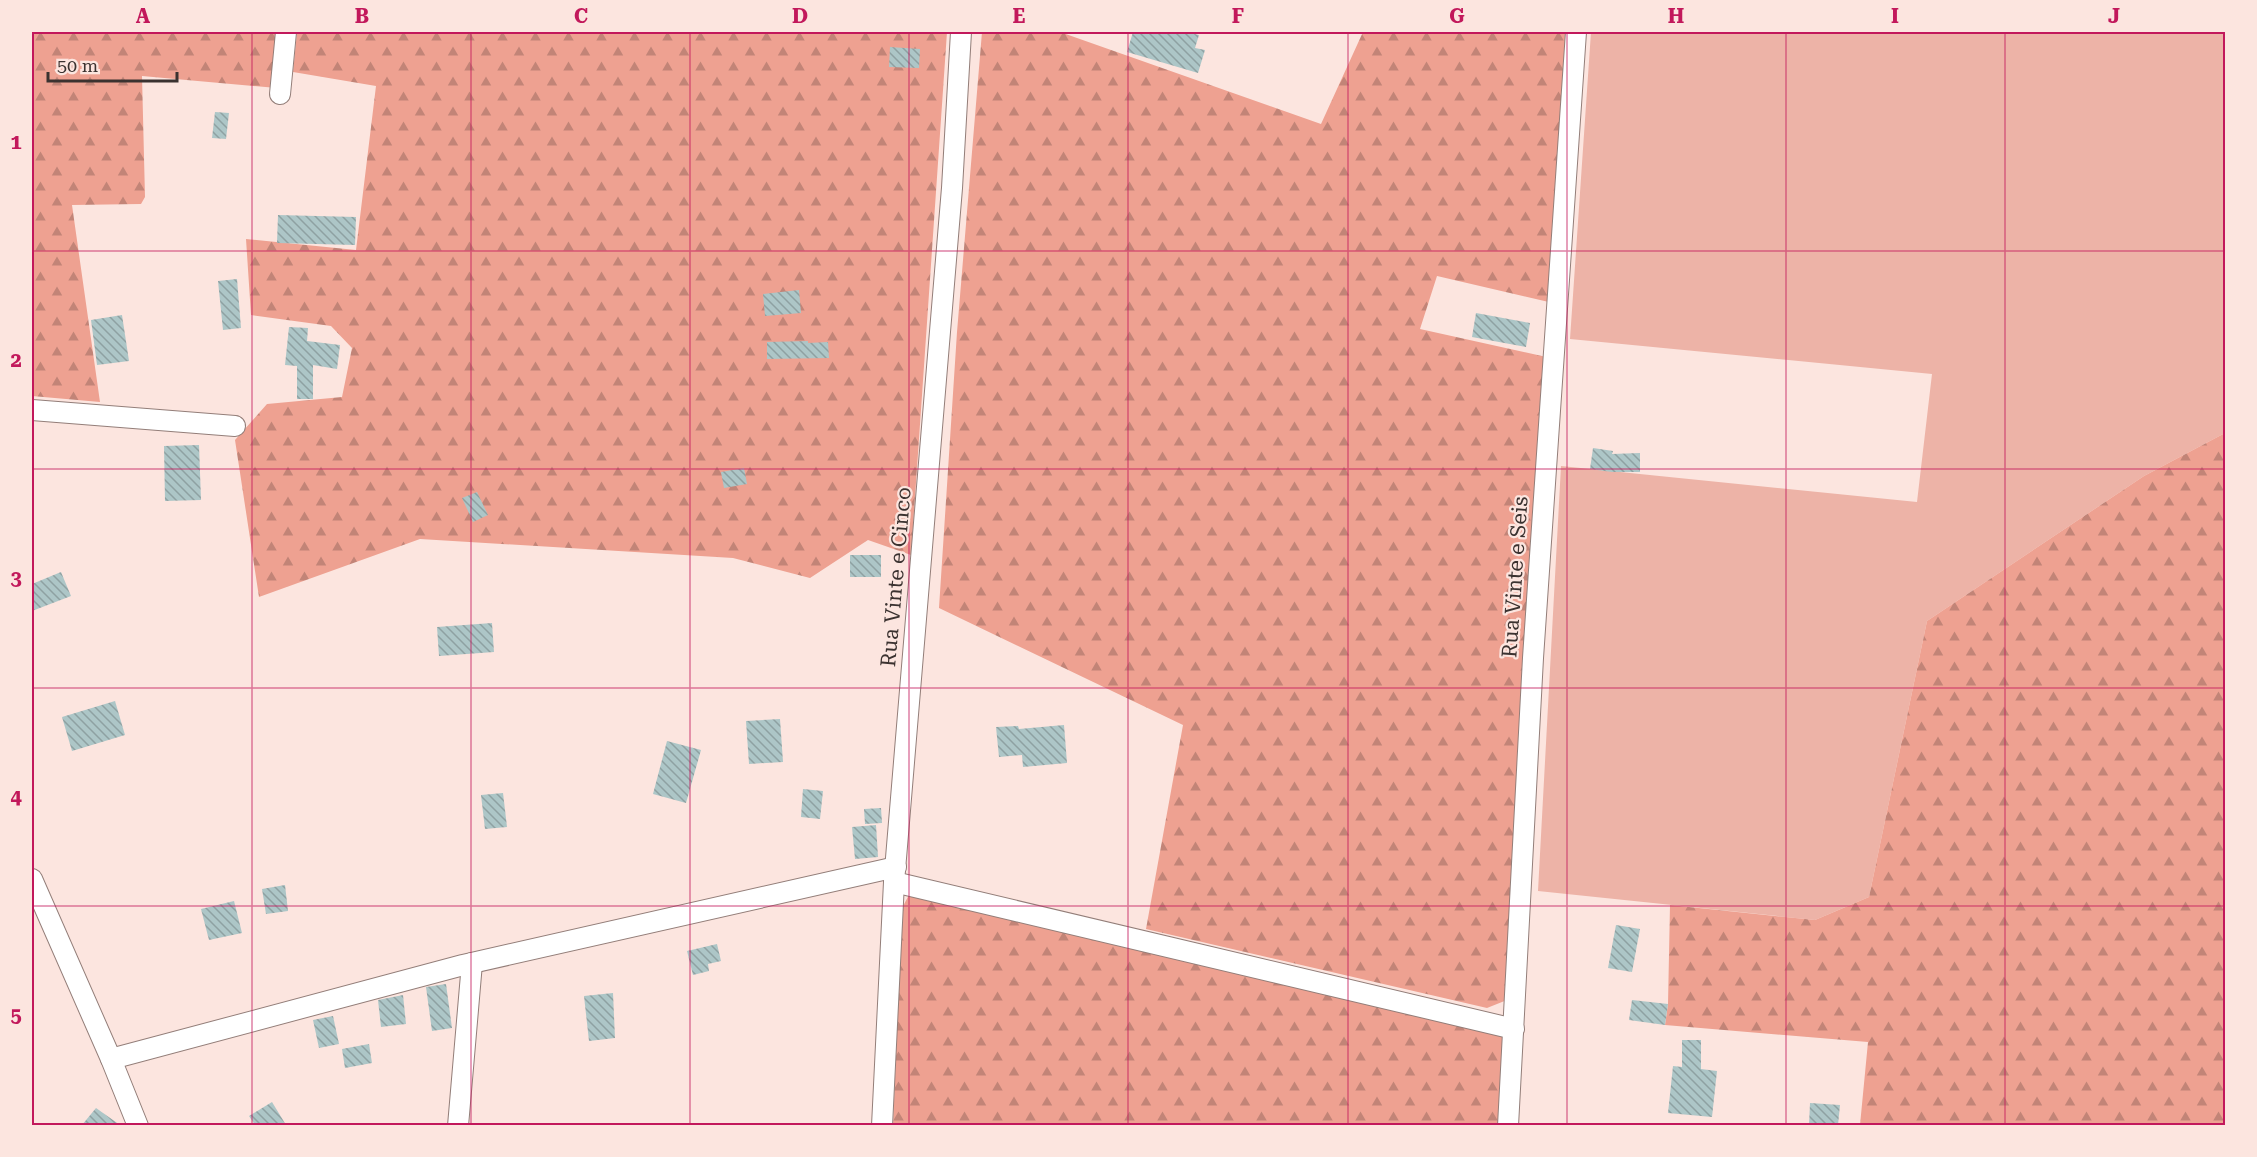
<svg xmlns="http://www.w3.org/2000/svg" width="2257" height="1157" font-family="'Roboto Serif',serif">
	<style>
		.grass { fill: #edb3a7 }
		.forest { fill: url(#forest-firs) }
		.building { fill: url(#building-back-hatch) }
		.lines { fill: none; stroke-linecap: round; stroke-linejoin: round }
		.street-casing { stroke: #937e79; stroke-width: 22 }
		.street { stroke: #fff; stroke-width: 20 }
		.grid { fill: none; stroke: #c2185b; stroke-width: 1.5; stroke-opacity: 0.55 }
		.labels { text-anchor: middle; stroke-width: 4.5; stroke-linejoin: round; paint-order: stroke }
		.street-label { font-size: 21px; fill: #3b3230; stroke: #fce5df }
		.neatline { fill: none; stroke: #c2185b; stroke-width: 2 }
		.grid-label { font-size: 20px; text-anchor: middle; font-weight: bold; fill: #c2185b }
	</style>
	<defs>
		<pattern id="forest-firs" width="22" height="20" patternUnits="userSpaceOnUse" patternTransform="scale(1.5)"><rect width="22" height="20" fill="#eea191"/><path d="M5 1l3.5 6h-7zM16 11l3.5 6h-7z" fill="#c28477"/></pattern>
		<pattern id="building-back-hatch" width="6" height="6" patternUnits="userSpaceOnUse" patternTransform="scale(1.5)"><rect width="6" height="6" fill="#adc6c7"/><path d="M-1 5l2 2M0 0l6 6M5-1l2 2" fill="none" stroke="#8ea1a2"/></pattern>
	</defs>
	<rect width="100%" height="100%" fill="#fce5df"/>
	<path class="grass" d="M1591 32H2225V433L2144 476 1927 621 1869 897 1815 920 1538 891 1561 466 1917 502 1932 374 1570 339Z"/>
	<g class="forest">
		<path d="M32 32H281L277 88 142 76 145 197 141 204 72 205 100 402 32 396Z"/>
		<path d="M297 32H947L911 555 868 540 810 578 733 558 420 539 259 597 235 440 267 404 342 397 352 348 331 326 251 315 246 239 356 250 376 86 293 72Z"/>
		<path d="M982 32H1060L1321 124 1363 32H1571L1553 303 1437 276 1420 329 1551 358 1507 1000 1487 1008 1146 929 1183 725 939 608 957 332Z"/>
		<path d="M2225 433V1125H1860L1868 1042 1665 1025 1668 1004 1670 905 1815 920 1869 897 1927 621 2144 476Z"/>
		<path d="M910 893 1507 1030 1505 1125 893 1126 902 908Z"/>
	</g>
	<g class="building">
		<path d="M1133 32H1187L1199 35 1195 48 1205 50 1198 73 1127 52Z"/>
		<path d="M890 47 920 49 919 68 889 67Z"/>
		<path d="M215 112 229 113 226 139 212 138Z"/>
		<path d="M278 215 356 217 355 245 277 243Z"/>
		<path d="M237 279 241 328 223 330 218 281Z"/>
		<path d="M799 290 801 313 765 316 763 294Z"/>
		<path d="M1476 313 1530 323 1526 347 1472 337Z"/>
		<path d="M122 315 129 361 97 365 91 320Z"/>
		<path d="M289 327 308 328 307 341 340 345 337 369 313 365V399H297V366L285 365Z"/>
		<path d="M808 341V343L828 342 829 358 767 359V342Z"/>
		<path d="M199 445 201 500 165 501 164 446Z"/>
		<path d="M1593 448 1613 451 1612 454 1640 453V472H1612L1590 469Z"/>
		<path d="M744 468 747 484 724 488 721 472Z"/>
		<path d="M477 492 488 515 473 522 462 498Z"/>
		<rect x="850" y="555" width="31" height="22"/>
		<path d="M61 572 71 596 32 611V584Z"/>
		<path d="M492 623 494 652 439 656 437 627Z"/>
		<path d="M115 701 125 735 72 751 62 717Z"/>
		<path d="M780 719 783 762 749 764 746 721Z"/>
		<path d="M1064 725 1067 763 1023 767 1022 755 999 757 996 727 1018 726 1019 729Z"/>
		<path d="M667 741 701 750 686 803 653 794Z"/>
		<path d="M803 789 823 791 820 819 801 817Z"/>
		<path d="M503 793 507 827 485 829 481 795Z"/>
		<path d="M881 808 882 823 865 824 864 809Z"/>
		<path d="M876 825 878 857 855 859 852 827Z"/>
		<path d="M285 885 288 911 266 914 262 889Z"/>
		<path d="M234 901 242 933 209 940 201 909Z"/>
		<path d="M1616 925 1640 929 1632 972 1608 968Z"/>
		<path d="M717 944 721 961 708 964 709 971 693 975 687 951Z"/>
		<path d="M446 984 452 1028 432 1031 426 987Z"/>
		<path d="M613 993 615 1038 589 1041 584 996Z"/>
		<path d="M403 995 406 1024 381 1027 378 1000Z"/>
		<path d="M1632 1000 1668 1004 1665 1025 1629 1020Z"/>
		<path d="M333 1016 339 1044 319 1048 313 1020Z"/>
		<path d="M1682 1040H1701V1069L1717 1071 1712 1117 1668 1113 1673 1066 1682 1067Z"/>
		<path d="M369 1044 372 1063 345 1068 342 1049Z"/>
		<path d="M272 1102 286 1125H255L249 1116Z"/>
		<path d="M1810 1103 1840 1105 1838 1125H1809Z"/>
		<path d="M96 1108 120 1125H82Z"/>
	</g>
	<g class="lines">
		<defs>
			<g id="street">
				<path d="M280 94 286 32"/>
				<path d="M32 410 235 426"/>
				<path d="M32 879 111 1059 138 1126"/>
				<path d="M894 882 1514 1029"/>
				<path d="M111 1059 463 965 896 867"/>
				<path d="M458 1126 472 963"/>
				<path d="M882 1126 894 882 952 188 961 32"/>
				<path d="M1508 1126 1533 658 1576 32"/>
			</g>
		</defs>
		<use href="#street" class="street-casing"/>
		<use href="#street" class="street"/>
	</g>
	<path class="grid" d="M252 32V1126M471 32V1126M690 32V1126M909 32V1126M1128 32V1126M1348 32V1126M1567 32V1126M1786 32V1126M2005 32V1126M32 251H2226M32 469H2226M32 688H2226M32 906H2226"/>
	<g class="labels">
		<g class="street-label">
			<text transform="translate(896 577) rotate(-85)" y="7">Rua Vinte e Cinco</text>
			<text transform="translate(1515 577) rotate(-86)" y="7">Rua Vinte e Seis</text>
		</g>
	</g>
	<rect width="2257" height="1157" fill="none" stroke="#fce5df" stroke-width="66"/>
	<path d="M48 72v9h129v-9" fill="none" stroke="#3b3230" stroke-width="3"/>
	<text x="57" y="72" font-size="18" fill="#3b3230" stroke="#fce5df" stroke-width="4.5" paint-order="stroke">50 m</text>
	<rect x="33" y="33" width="2191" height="1091" class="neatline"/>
	<g class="grid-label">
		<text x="143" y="23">A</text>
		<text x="362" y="23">B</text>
		<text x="581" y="23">C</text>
		<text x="800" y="23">D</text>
		<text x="1019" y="23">E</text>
		<text x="1238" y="23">F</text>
		<text x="1457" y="23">G</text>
		<text x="1676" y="23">H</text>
		<text x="1895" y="23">I</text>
		<text x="2114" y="23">J</text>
		<text x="16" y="149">1</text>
		<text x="16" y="367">2</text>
		<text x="16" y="585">3</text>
		<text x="16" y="804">4</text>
		<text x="16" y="1022">5</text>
	</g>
</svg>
